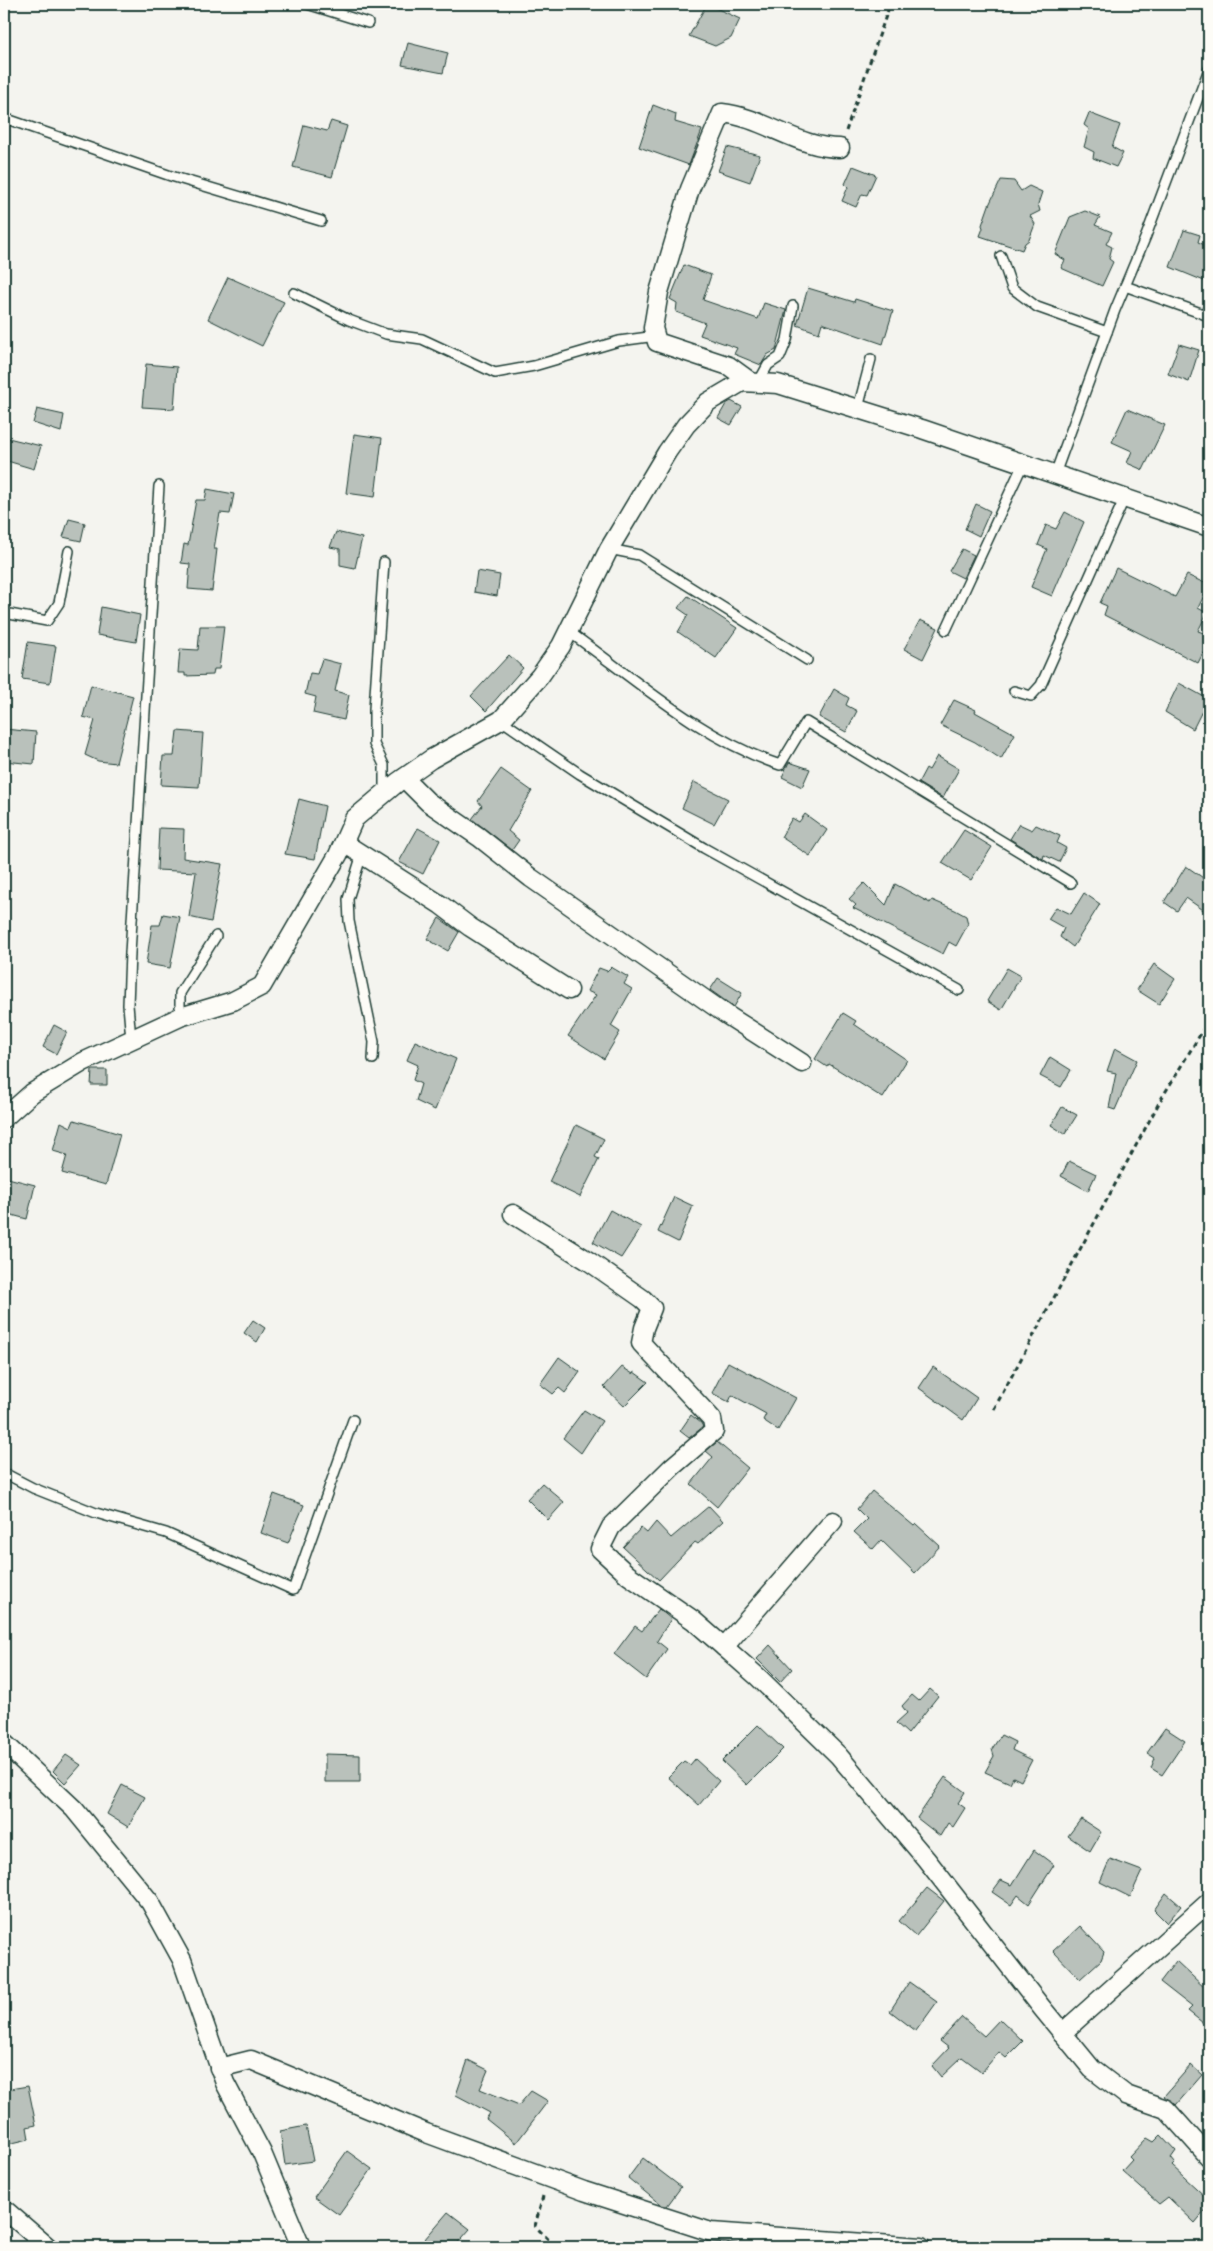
<svg xmlns="http://www.w3.org/2000/svg" width="1213" height="2251" font-family="'Playpen Sans',sans-serif">
	<style>
		.building { fill: #b9c1bb; stroke: #1f3d34 }
		.lines { fill: none; stroke-linecap: round; stroke-linejoin: round }
		.service-casing { stroke: #1f3d34; stroke-width: 12 }
		.minor-casing { stroke: #1f3d34; stroke-width: 21 }
		.path { stroke: #1f3d34; stroke-width: 3; stroke-dasharray: 5 4; stroke-linecap: butt }
		.service { stroke: #fdfcf7; stroke-width: 9 }
		.minor { stroke: #fdfcf7; stroke-width: 18 }
	</style>
	<rect width="100%" height="100%" fill="#f4f4ef"/>
	<filter id="ink" filterUnits="userSpaceOnUse"><feTurbulence type="fractalNoise" baseFrequency=".02" numOctaves="2"/><feDisplacementMap in="SourceGraphic" scale="10" xChannelSelector="R" yChannelSelector="G"/><feConvolveMatrix kernelMatrix="1 2 1 2 8 2 1 2 1" color-interpolation-filters="sRGB"/></filter>
	<g filter="url(#ink)">
		<g class="building">
			<path d="M707 4 740 19 731 38 715 46 689 36Z"/>
			<path d="M408 43 448 53 443 73 402 65Z"/>
			<path d="M653 105 676 114 675 122 702 130 689 165 639 147Z"/>
			<path d="M1089 113 1120 125 1112 147 1123 153 1116 167 1093 158 1094 152 1084 147 1089 129 1084 125Z"/>
			<path d="M331 121 347 126 332 177 293 167 304 125 327 131Z"/>
			<path d="M727 147 760 155 750 182 718 171Z"/>
			<path d="M853 166 876 175 867 195 862 194 856 207 842 201 848 187 845 184Z"/>
			<path d="M1001 180 1014 181 1021 191 1029 186 1042 192 1038 204 1040 211 1030 216 1035 224 1029 240 1025 243 1022 250 980 236 983 228 982 225 989 205Z"/>
			<path d="M1085 211 1100 217 1095 225 1112 232 1106 244 1112 247 1109 259 1113 262 1102 286 1061 268 1065 260 1055 254 1070 217Z"/>
			<path d="M1184 230 1200 235 1198 242 1209 247V283L1170 267Z"/>
			<path d="M684 265 711 275 703 300 758 319 764 303 786 310 776 350 767 355 761 365 734 354 737 348 700 335 705 323 676 312 677 303 670 299Z"/>
			<path d="M228 277 284 302 262 346 208 319Z"/>
			<path d="M808 288 854 302 855 299 893 311 883 344 822 323 819 333 797 325Z"/>
			<path d="M1179 344 1199 350 1189 382 1168 374Z"/>
			<path d="M146 364 177 367 174 409 142 407Z"/>
			<path d="M731 401 742 407 731 425 718 418 726 404Z"/>
			<path d="M37 409 64 415 61 432 33 423Z"/>
			<path d="M1127 409 1165 425 1143 470 1127 463 1132 451 1112 442Z"/>
			<path d="M354 434 382 438 375 497 346 493Z"/>
			<path d="M4 437 41 446 34 469 4 460Z"/>
			<path d="M207 489 234 494 230 514 220 513 214 549H217L212 591 188 589 190 564 181 563 184 544 188 545 196 500H205Z"/>
			<path d="M976 504 990 511 979 536 965 529Z"/>
			<path d="M1065 512 1084 522 1052 596 1031 587 1047 549 1038 545 1046 525 1056 529Z"/>
			<path d="M69 519 85 523 81 541 63 537Z"/>
			<path d="M336 532 362 538 355 568 340 565V549L330 547Z"/>
			<path d="M962 549 974 555 963 578 949 571Z"/>
			<path d="M1116 568 1175 597 1187 575 1209 585 1198 608 1207 613 1198 631 1209 635V657L1203 653 1198 663 1104 615 1107 606 1100 603Z"/>
			<path d="M477 571 500 575 497 596 474 592Z"/>
			<path d="M688 596 737 628 716 658 678 632 688 615 678 608Z"/>
			<path d="M101 607 140 615 136 642 97 635Z"/>
			<path d="M920 620 938 628 923 659 904 649Z"/>
			<path d="M200 626H224L219 669H214L213 675 185 676V673H178L180 649 198 650Z"/>
			<path d="M28 642 56 646 50 683 22 679Z"/>
			<path d="M509 655 523 668 486 711 471 696Z"/>
			<path d="M322 659 341 664 335 691 349 695 344 720 313 713 316 697 305 694 310 673 317 674Z"/>
			<path d="M1179 683 1208 699 1193 729 1165 712Z"/>
			<path d="M91 685 133 696 116 763 98 761 85 755 95 720 83 717Z"/>
			<path d="M834 689 849 698 846 705 857 711 846 732 819 717Z"/>
			<path d="M954 700 976 710 975 712 1015 734 1001 759 975 742 940 725Z"/>
			<path d="M4 729 36 732 34 764 4 761Z"/>
			<path d="M177 731 203 733 199 787 161 785 163 756H174Z"/>
			<path d="M937 756 959 769 943 798 918 783 926 768 929 770Z"/>
			<path d="M789 762 810 769 802 787 782 777Z"/>
			<path d="M501 769 532 791 508 831 519 840 512 850 472 819 482 806 478 801Z"/>
			<path d="M694 782 728 799 714 824 682 808Z"/>
			<path d="M299 799 325 806 315 859 285 854Z"/>
			<path d="M805 814 827 830 810 856 781 837 792 818 799 822Z"/>
			<path d="M1019 824 1032 830 1036 825 1060 836 1057 843 1066 848 1059 862 1044 855 1043 859 1010 839Z"/>
			<path d="M159 828 184 829 183 858 222 864 211 922 189 917 196 872 157 870Z"/>
			<path d="M418 828 440 840 423 874 399 862Z"/>
			<path d="M964 830 992 847 971 880 942 863Z"/>
			<path d="M1186 866 1209 882V914L1186 898 1177 911 1164 902Z"/>
			<path d="M864 883 886 905 895 884 930 903 932 900 955 910 966 916 968 924 956 946 949 942 943 954 853 908 856 905 849 899Z"/>
			<path d="M1084 893 1100 904 1073 947 1060 937 1064 928 1048 919 1056 907 1071 914Z"/>
			<path d="M163 914 180 917 170 968 146 964 152 925H160Z"/>
			<path d="M439 918 459 932 448 951 427 939Z"/>
			<path d="M1154 964 1175 979 1159 1004 1137 990Z"/>
			<path d="M611 967 628 977 624 984 632 989 611 1026 620 1032 604 1059 568 1036 596 995 587 991 599 968 607 971Z"/>
			<path d="M1007 968 1021 976 1001 1010 987 1001Z"/>
			<path d="M718 978 742 993 734 1007 710 990Z"/>
			<path d="M843 1013 856 1021 854 1024 907 1060 883 1098 829 1064 827 1067 815 1059Z"/>
			<path d="M54 1025 67 1032 56 1054 43 1047Z"/>
			<path d="M415 1041 456 1059 435 1110 416 1101 421 1084 413 1080 418 1065 407 1060Z"/>
			<path d="M1115 1048 1137 1060 1115 1110 1109 1108 1116 1073 1107 1071Z"/>
			<path d="M1050 1057 1071 1070 1061 1087 1040 1076Z"/>
			<path d="M92 1070H107V1085H91Z"/>
			<path d="M1062 1107 1077 1115 1065 1134 1051 1125Z"/>
			<path d="M74 1120 120 1134 106 1185 62 1173 67 1155 53 1151 61 1122 71 1127Z"/>
			<path d="M576 1125 604 1139 595 1157 599 1159 580 1197 549 1182Z"/>
			<path d="M1069 1161 1096 1174 1088 1191 1061 1176Z"/>
			<path d="M4 1177 35 1185 27 1219 4 1213Z"/>
			<path d="M674 1197 693 1206 678 1242 658 1232Z"/>
			<path d="M610 1210 641 1227 621 1258 593 1242Z"/>
			<path d="M253 1320 265 1328 257 1342 244 1333Z"/>
			<path d="M559 1357 580 1372 565 1393 559 1388 553 1394 540 1384Z"/>
			<path d="M728 1362 796 1398 778 1430 763 1420 766 1414 732 1395 729 1402 712 1393Z"/>
			<path d="M622 1367 633 1374 634 1372 648 1382 624 1406 604 1387Z"/>
			<path d="M933 1367 977 1398 963 1420 919 1388Z"/>
			<path d="M584 1410 602 1421 581 1453 563 1438Z"/>
			<path d="M691 1415 701 1423 703 1427 689 1438 680 1431Z"/>
			<path d="M717 1442 748 1468 717 1507 691 1484 713 1457 706 1451Z"/>
			<path d="M542 1483 564 1502 548 1520 527 1499Z"/>
			<path d="M872 1491 914 1526 916 1524 940 1546 915 1573 881 1540 873 1549 854 1532 867 1519 857 1509Z"/>
			<path d="M274 1494 304 1505 288 1543 261 1533Z"/>
			<path d="M709 1506 723 1521 698 1544 695 1542 659 1580 623 1547 641 1528 647 1533 656 1522 671 1538Z"/>
			<path d="M659 1609 671 1619 657 1641 667 1649 646 1679 614 1654 635 1626 642 1631Z"/>
			<path d="M770 1645 792 1669 780 1682 757 1659Z"/>
			<path d="M930 1689 938 1696 908 1734 896 1723 907 1713 902 1706 912 1695 919 1701Z"/>
			<path d="M758 1725 783 1749 747 1785 722 1761Z"/>
			<path d="M1165 1728 1185 1741 1162 1775 1151 1768 1155 1758 1147 1753Z"/>
			<path d="M1001 1735 1015 1742 1012 1750 1032 1760 1021 1781 1013 1777 1010 1783 985 1772 994 1756 992 1749Z"/>
			<path d="M325 1754 360 1755V1782H325Z"/>
			<path d="M66 1755 81 1765 65 1783 53 1771Z"/>
			<path d="M695 1759 719 1781 699 1805 668 1777 684 1761 690 1765Z"/>
			<path d="M945 1777 965 1792 958 1803 965 1808 953 1827 948 1823 940 1836 917 1818Z"/>
			<path d="M122 1785 145 1797 128 1827 107 1814Z"/>
			<path d="M1081 1819 1101 1832 1090 1851 1068 1836Z"/>
			<path d="M1034 1850 1054 1865 1029 1904 1018 1895 1011 1905 992 1892 1001 1880 1012 1885Z"/>
			<path d="M1110 1859 1142 1871 1130 1897 1100 1882Z"/>
			<path d="M927 1888 944 1901 916 1936 899 1921Z"/>
			<path d="M1166 1893 1181 1906 1167 1923 1154 1910Z"/>
			<path d="M1080 1926 1104 1952 1101 1960 1080 1979 1053 1951Z"/>
			<path d="M1176 1961 1206 1989 1209 1986V2020L1207 2018 1203 2023 1188 2011 1192 2007 1160 1982Z"/>
			<path d="M909 1982 937 2002 916 2031 890 2011Z"/>
			<path d="M962 2017 984 2036 1000 2019 1023 2041 1006 2058 999 2052 982 2072 962 2057 941 2077 932 2066 949 2048 940 2041Z"/>
			<path d="M468 2060 488 2070 480 2089 519 2105 531 2091 548 2101 516 2143 486 2119 490 2113 456 2095Z"/>
			<path d="M1191 2065 1202 2075 1176 2105 1164 2096Z"/>
			<path d="M28 2086 36 2125 27 2127 29 2139 8 2144 6 2133H4V2090Z"/>
			<path d="M306 2126 313 2161 285 2165 280 2131Z"/>
			<path d="M1161 2135 1176 2151 1171 2158 1175 2163 1172 2166 1209 2200V2206L1195 2223 1168 2197 1159 2204 1122 2171 1132 2160 1129 2157 1147 2138 1154 2142Z"/>
			<path d="M347 2151 372 2169 339 2215 314 2197Z"/>
			<path d="M643 2158 681 2187 667 2206 661 2205 628 2178Z"/>
			<path d="M448 2212 470 2229 454 2247H432L424 2240Z"/>
		</g>
		<g class="lines">
			<defs>
				<g id="service">
					<path d="M307 4 368 23"/>
					<path d="M4 118 171 176 321 221"/>
					<path d="M1001 256 1012 288 1037 307 1107 332"/>
					<path d="M1125 286 1209 316"/>
					<path d="M294 293 349 320 386 334 422 339 495 373 534 366 619 341 656 336"/>
					<path d="M758 383 768 365 780 357 787 340 793 306"/>
					<path d="M858 408 871 359"/>
					<path d="M1055 474 1115 310 1146 236 1209 69"/>
					<path d="M609 549 639 555 807 660"/>
					<path d="M384 562 374 709V744L384 765V793"/>
					<path d="M4 613 47 621 59 603 69 551"/>
					<path d="M946 630 1023 464"/>
					<path d="M568 631C635 679 701 739 780 765L806 722 1071 883"/>
					<path d="M1014 691 1031 696 1041 685 1125 497"/>
					<path d="M501 720 580 774 704 848 959 990"/>
					<path d="M362 854 348 899 349 921 374 1042 373 1059"/>
					<path d="M180 1017V993L216 936"/>
					<path d="M131 1039 128 1005 130 953 159 486"/>
					<path d="M4 1473 33 1488 96 1513 166 1533 293 1590 353 1420"/>
				</g>
				<g id="minor">
					<path d="M751 382 729 366 657 342 653 328 659 292 690 189 722 113C763 117 798 148 840 148"/>
					<path d="M404 778 428 802 479 837 531 878 727 1015 802 1063"/>
					<path d="M344 843 441 905 470 927 569 990"/>
					<path d="M4 1118 32 1093 83 1062 180 1017 233 1001 262 986 338 855 354 819 398 782 431 759 501 720 540 676 561 646 609 549 667 452 686 425 708 402 742 382 778 384 922 429 1209 527"/>
					<path d="M513 1214 590 1262 643 1299 652 1308 644 1328 641 1343 712 1419 714 1431 673 1466 611 1527 600 1549 628 1575 693 1620 724 1647 758 1677 838 1755 926 1859 1042 2008 1092 2069 1126 2095 1166 2109 1209 2157"/>
					<path d="M724 1647 833 1521"/>
					<path d="M4 1743 74 1809 150 1902 182 1960 225 2083 262 2153 301 2247"/>
					<path d="M1062 2033 1209 1902"/>
					<path d="M219 2068 251 2060 426 2133 584 2191 711 2232 921 2247"/>
					<path d="M4 2209 48 2247"/>
				</g>
			</defs>
			<use href="#service" class="service-casing"/>
			<use href="#minor" class="minor-casing"/>
			<g class="path">
				<path d="M846 131 890 4"/>
				<path d="M994 1409 1160 1101 1209 1020"/>
				<path d="M543 2196 535 2226 556 2247"/>
			</g>
			<use href="#service" class="service"/>
			<use href="#minor" class="minor"/>
		</g>
	</g>
	<rect width="1213" height="2251" fill="none" stroke="#fdfcf7" stroke-width="20"/>
	<rect x="10" y="10" width="1193" height="2231" fill="none" stroke="#1f3d34" stroke-width="2" filter="url(#ink)"/>
</svg>
